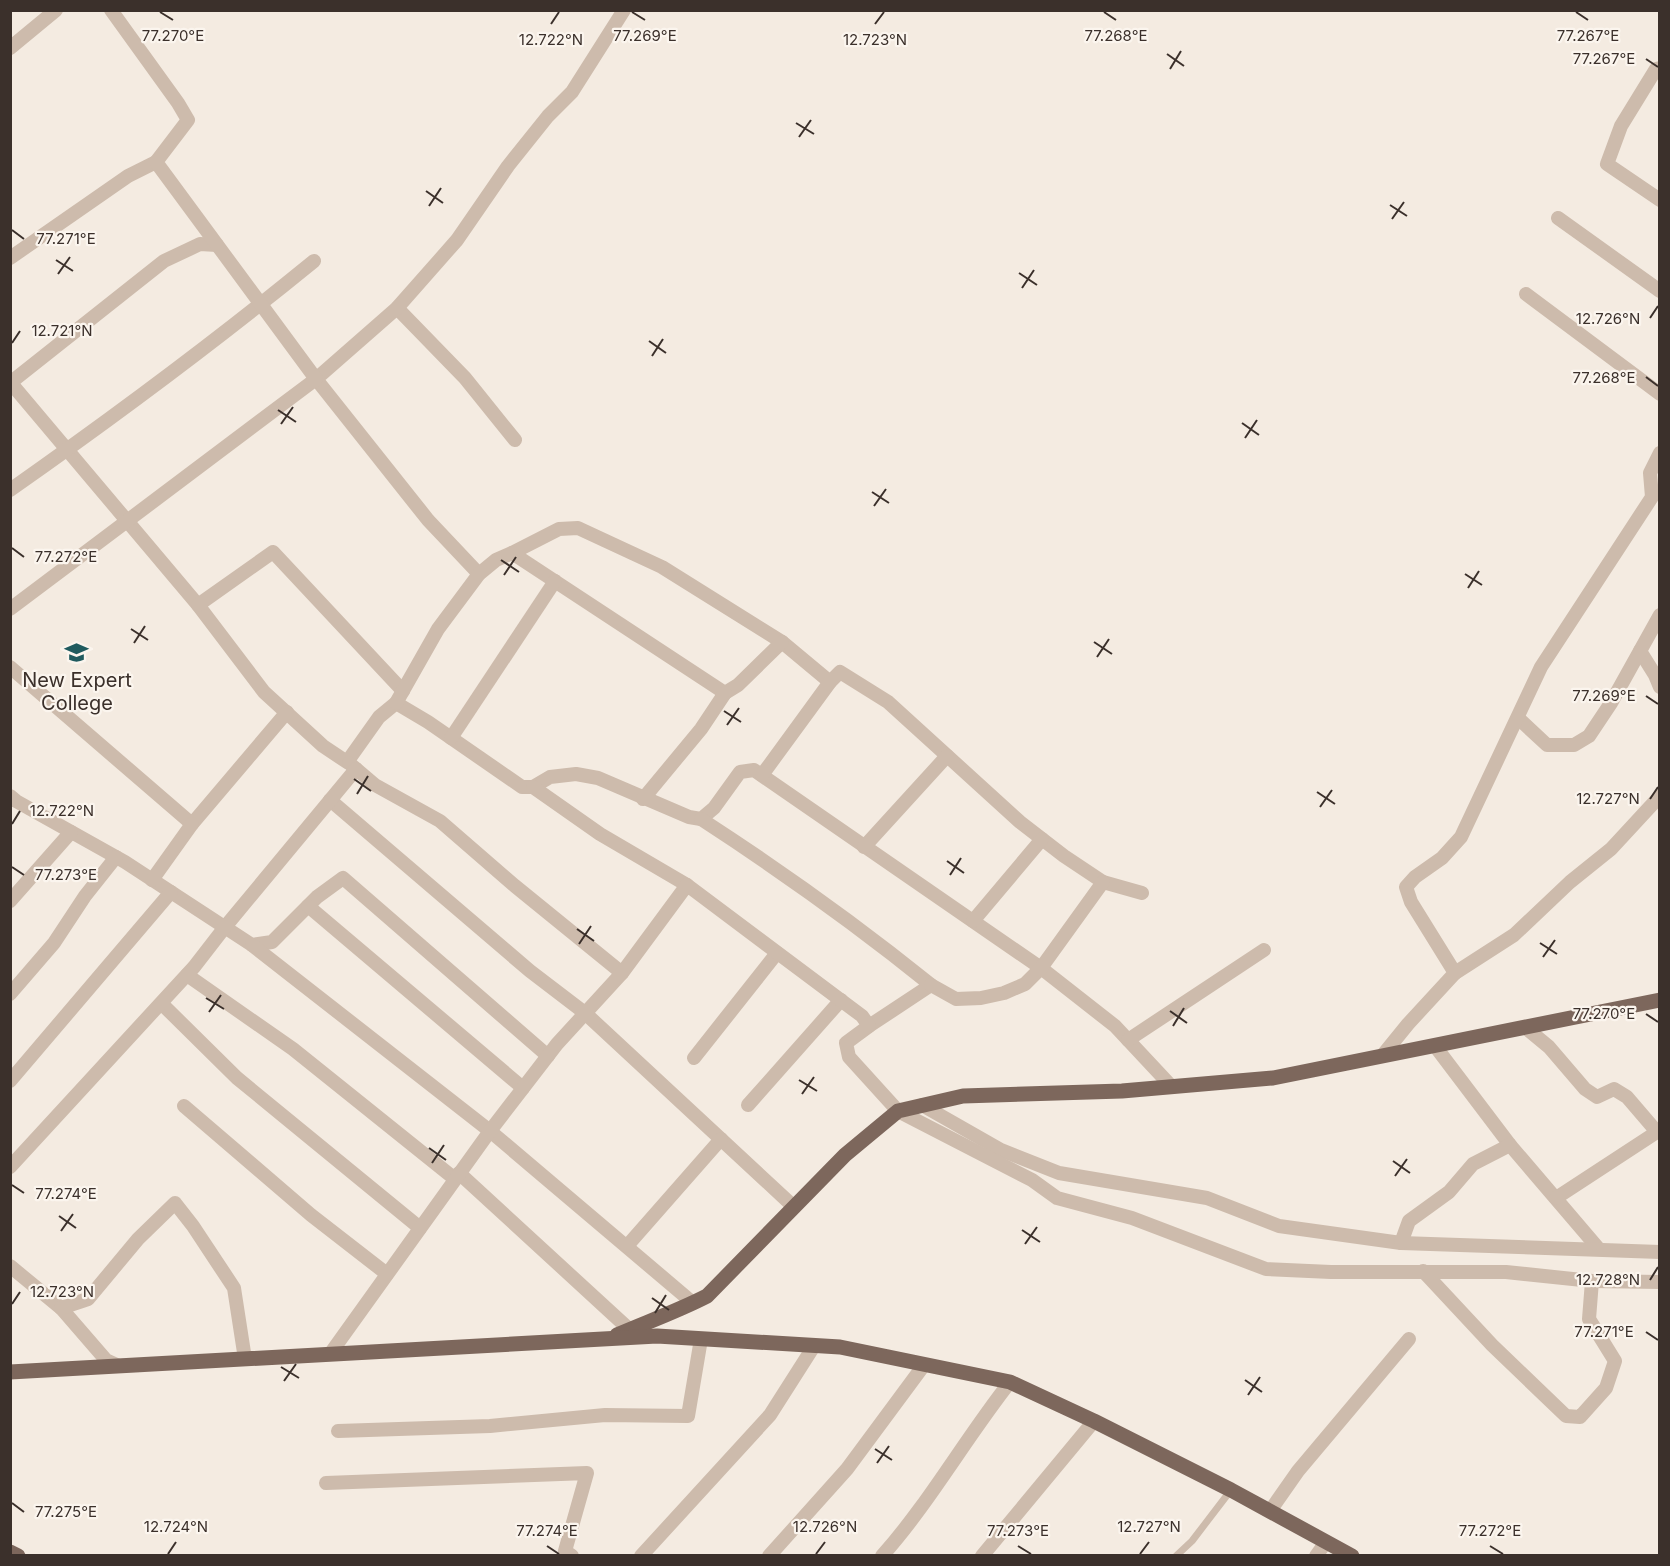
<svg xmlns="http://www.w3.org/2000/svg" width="1670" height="1566" font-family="Inter,sans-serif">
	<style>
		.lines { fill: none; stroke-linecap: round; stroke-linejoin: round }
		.lane { stroke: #cdbbac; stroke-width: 7 }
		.street { stroke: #cdbbac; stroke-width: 14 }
		.primary { stroke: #7d675c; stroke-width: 15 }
		.ticks { fill: none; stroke: #3b302b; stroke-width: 2 }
		.labels { text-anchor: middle; stroke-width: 4.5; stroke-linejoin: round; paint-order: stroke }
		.poi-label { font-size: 20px; fill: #3b302b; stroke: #fbf5ee }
		.ticks-label { font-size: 15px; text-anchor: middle; fill: #3b302b; stroke: #fbf5ee; stroke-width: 4.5; stroke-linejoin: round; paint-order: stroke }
	</style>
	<rect width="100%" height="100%" fill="#f4ebe1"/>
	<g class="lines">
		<path class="lane" d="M1176 1556 1192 1541 1231 1490"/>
		<g class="street">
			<path d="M10 48 56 10"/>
			<path d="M1660 68 1656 69 1621 126 1607 164 1660 200"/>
			<path d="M1558 218 1660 291"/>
			<path d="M10 258 128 176 156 162"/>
			<path d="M1526 294 1660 394"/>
			<path d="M397 308 465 378 515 440"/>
			<path d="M10 382 198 605 264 692 323 746 347 762 379 717 396 703 428 722 522 787H533L550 777 576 774 598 778 689 817 701 819 714 808 740 772 754 770 1041 968 1115 1026 1172 1087"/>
			<path d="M10 383 164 261 200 244 217 245"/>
			<path d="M10 490C114 417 216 341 314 261"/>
			<path d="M512 553 559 529 578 528 662 567 782 642 830 682"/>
			<path d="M479 574 428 520 316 379 397 308 457 240 508 166 548 116 572 92 624 10"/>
			<path d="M198 605 273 552 403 691"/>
			<path d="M10 609 316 379 156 162 188 120 178 103 111 10"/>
			<path d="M1640 651 1655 675 1660 687"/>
			<path d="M10 667 192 824 287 712"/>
			<path d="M396 703 438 629 479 574 496 560 512 553 725 693 738 685 782 642"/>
			<path d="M1518 718 1547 745H1574L1589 736 1611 703 1660 615"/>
			<path d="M451 738 555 581"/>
			<path d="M349 763 375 785 440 821 515 886 622 973"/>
			<path d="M762 775 830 682 840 672 888 702 1020 822 1064 856 1103 882 1142 893"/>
			<path d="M533 787 600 834 687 885"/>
			<path d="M10 796 16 801 125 862 252 945 272 942 317 897 343 878 548 1056"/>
			<path d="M643 799 701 729 725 693"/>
			<path d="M330 800 530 971 585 1013 794 1207"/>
			<path d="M701 819C781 871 857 925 931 985L869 1026"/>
			<path d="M864 847 947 756"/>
			<path d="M152 880 192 824"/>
			<path d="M10 901 71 832"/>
			<path d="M308 906 523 1088"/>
			<path d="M973 921 1042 839"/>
			<path d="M252 945 490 1131 693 1303"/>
			<path d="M1455 973 1514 935 1570 882 1611 849 1660 796"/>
			<path d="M187 975 293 1049 455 1179"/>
			<path d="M931 985 956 999 981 998 1004 993 1025 984 1041 968 1103 882"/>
			<path d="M10 994 54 943 85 896 116 857"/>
			<path d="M162 1004 237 1078 420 1228"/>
			<path d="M1526 1028 1549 1047 1585 1089 1597 1097 1614 1089 1627 1097 1657 1132"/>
			<path d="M1128 1040 1264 950"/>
			<path d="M1435 1046 1510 1145 1598 1248"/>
			<path d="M1382 1056 1408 1024 1455 973 1411 902 1406 887 1415 877 1442 858 1461 837 1541 667 1652 497 1650 473 1660 453"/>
			<path d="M694 1058 777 953"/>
			<path d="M10 1081 171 892"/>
			<path d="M748 1105 841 1000"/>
			<path d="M922 1105 1001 1150 1059 1173 1207 1198 1279 1226 1401 1243 1660 1252"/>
			<path d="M184 1106 311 1215 387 1274"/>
			<path d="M10 1167 194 967 225 927 356 769"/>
			<path d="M459 1173 630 1330"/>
			<path d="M1556 1198 1660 1130"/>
			<path d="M1401 1243 1409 1221 1449 1192 1473 1164 1510 1145"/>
			<path d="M627 1246 721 1139"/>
			<path d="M10 1266 61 1308 106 1360 119 1366"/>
			<path d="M1423 1271 1492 1345 1566 1416 1580 1417 1606 1388 1615 1361 1589 1319 1592 1281"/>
			<path d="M61 1308 88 1299 138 1239 175 1203 193 1226 234 1288 245 1359"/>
			<path d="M330 1354 490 1131 557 1044 622 973 687 885 862 1016 869 1026 846 1043 849 1057 898 1111 1032 1180 1057 1198 1132 1218 1266 1269 1331 1272H1506L1592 1281 1660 1282"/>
			<path d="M338 1431 490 1426 605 1415 688 1416 701 1339"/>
			<path d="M326 1483 587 1473 565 1551 572 1556"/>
			<path d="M1270 1511 1298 1471 1409 1339"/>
			<path d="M641 1556 770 1415 814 1346"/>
			<path d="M769 1556 847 1469 924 1365"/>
			<path d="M882 1556C930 1502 965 1439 1010 1382"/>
			<path d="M982 1556 1094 1421"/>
			<path d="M1316 1556 1326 1542"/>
		</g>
		<g class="primary">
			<path d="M617 1335C647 1322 678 1311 707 1296L845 1155 898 1111 963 1096 1122 1091 1273 1078 1660 1000"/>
			<path d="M10 1372 657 1336 840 1347 1010 1382 1094 1421 1231 1490 1352 1556"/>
			<path d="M10 1552 18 1556"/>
		</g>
	</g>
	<path class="ticks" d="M160 12 173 20M632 12 645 20M1104 12 1116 20M1576 12 1588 20M551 24 559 12M875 24 884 12M1167 54 1184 66M1646 59 1658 67M1170 69 1181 51M796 123 814 134M799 137 811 120M426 191 443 203M1390 205 1407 216M429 206 441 188M1392 219 1404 202M12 230 24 239M56 260 73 271M1019 273 1037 285M58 274 70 257M1022 288 1034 270M1650 318 1658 306M649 341 666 353M12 343 20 331M652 356 663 339M1646 377 1658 386M278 410 296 422M1242 423 1259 435M281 424 293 407M1245 438 1257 420M872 492 889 503M874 506 886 489M12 548 24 557M501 560 519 572M1465 574 1482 585M504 575 516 557M1468 588 1479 571M131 629 148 640M1094 642 1112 654M134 643 145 626M1097 657 1109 639M1646 696 1658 704M724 711 741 722M727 725 739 708M354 779 371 791M1317 792 1335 804M357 794 368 776M1650 799 1658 787M1320 807 1332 790M12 824 20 811M947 861 964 873M12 867 24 875M950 875 961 858M577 929 594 941M1540 943 1557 954M579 944 591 926M1543 957 1555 940M206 998 224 1009M1170 1011 1187 1023M209 1012 221 995M1646 1014 1658 1022M1173 1026 1184 1008M799 1080 817 1091M802 1094 814 1077M429 1148 446 1160M1393 1161 1410 1173M432 1163 444 1145M1395 1176 1407 1159M12 1185 24 1193M59 1216 76 1228M1022 1230 1040 1242M61 1231 73 1214M1025 1244 1037 1227M1650 1280 1658 1267M652 1298 669 1310M12 1304 20 1292M655 1313 666 1295M1646 1332 1658 1340M281 1367 299 1378M1245 1380 1262 1392M284 1381 296 1364M1248 1395 1260 1377M875 1449 892 1460M877 1463 889 1446M12 1503 24 1512M547 1546 559 1554M1018 1546 1031 1554M1490 1546 1503 1554M168 1554 176 1542M816 1554 825 1542M1140 1554 1149 1542"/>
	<defs>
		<symbol id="university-bare" viewBox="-9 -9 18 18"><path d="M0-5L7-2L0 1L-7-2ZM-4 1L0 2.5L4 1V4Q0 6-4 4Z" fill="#1f5a5e" stroke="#fbf5ee" stroke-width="2.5" paint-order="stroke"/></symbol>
	</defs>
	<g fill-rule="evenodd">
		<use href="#university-bare" x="60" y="636" width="33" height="33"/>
	</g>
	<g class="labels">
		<g class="poi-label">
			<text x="77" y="687">New Expert<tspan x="77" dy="23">College</tspan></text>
		</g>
	</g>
	<g class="ticks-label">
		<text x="1588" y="41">77.267°E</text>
		<text x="173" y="41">77.270°E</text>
		<text x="645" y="41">77.269°E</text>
		<text x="1116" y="41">77.268°E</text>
		<text x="551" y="45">12.722°N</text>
		<text x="875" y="45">12.723°N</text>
		<text x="1604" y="64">77.267°E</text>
		<text x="66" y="244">77.271°E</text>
		<text x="1608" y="324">12.726°N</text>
		<text x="62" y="336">12.721°N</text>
		<text x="1604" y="383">77.268°E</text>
		<text x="66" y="562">77.272°E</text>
		<text x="1604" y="701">77.269°E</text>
		<text x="1608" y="804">12.727°N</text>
		<text x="62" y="816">12.722°N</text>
		<text x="66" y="880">77.273°E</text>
		<text x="1604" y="1019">77.270°E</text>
		<text x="66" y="1199">77.274°E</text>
		<text x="1608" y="1285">12.728°N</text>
		<text x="62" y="1297">12.723°N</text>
		<text x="1604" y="1337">77.271°E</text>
		<text x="66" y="1517">77.275°E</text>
		<text x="176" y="1532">12.724°N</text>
		<text x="825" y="1532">12.726°N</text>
		<text x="1149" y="1532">12.727°N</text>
		<text x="547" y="1536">77.274°E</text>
		<text x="1018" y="1536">77.273°E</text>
		<text x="1490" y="1536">77.272°E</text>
	</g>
	<rect width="1670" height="1566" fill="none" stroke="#3b302b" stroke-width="24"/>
</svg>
